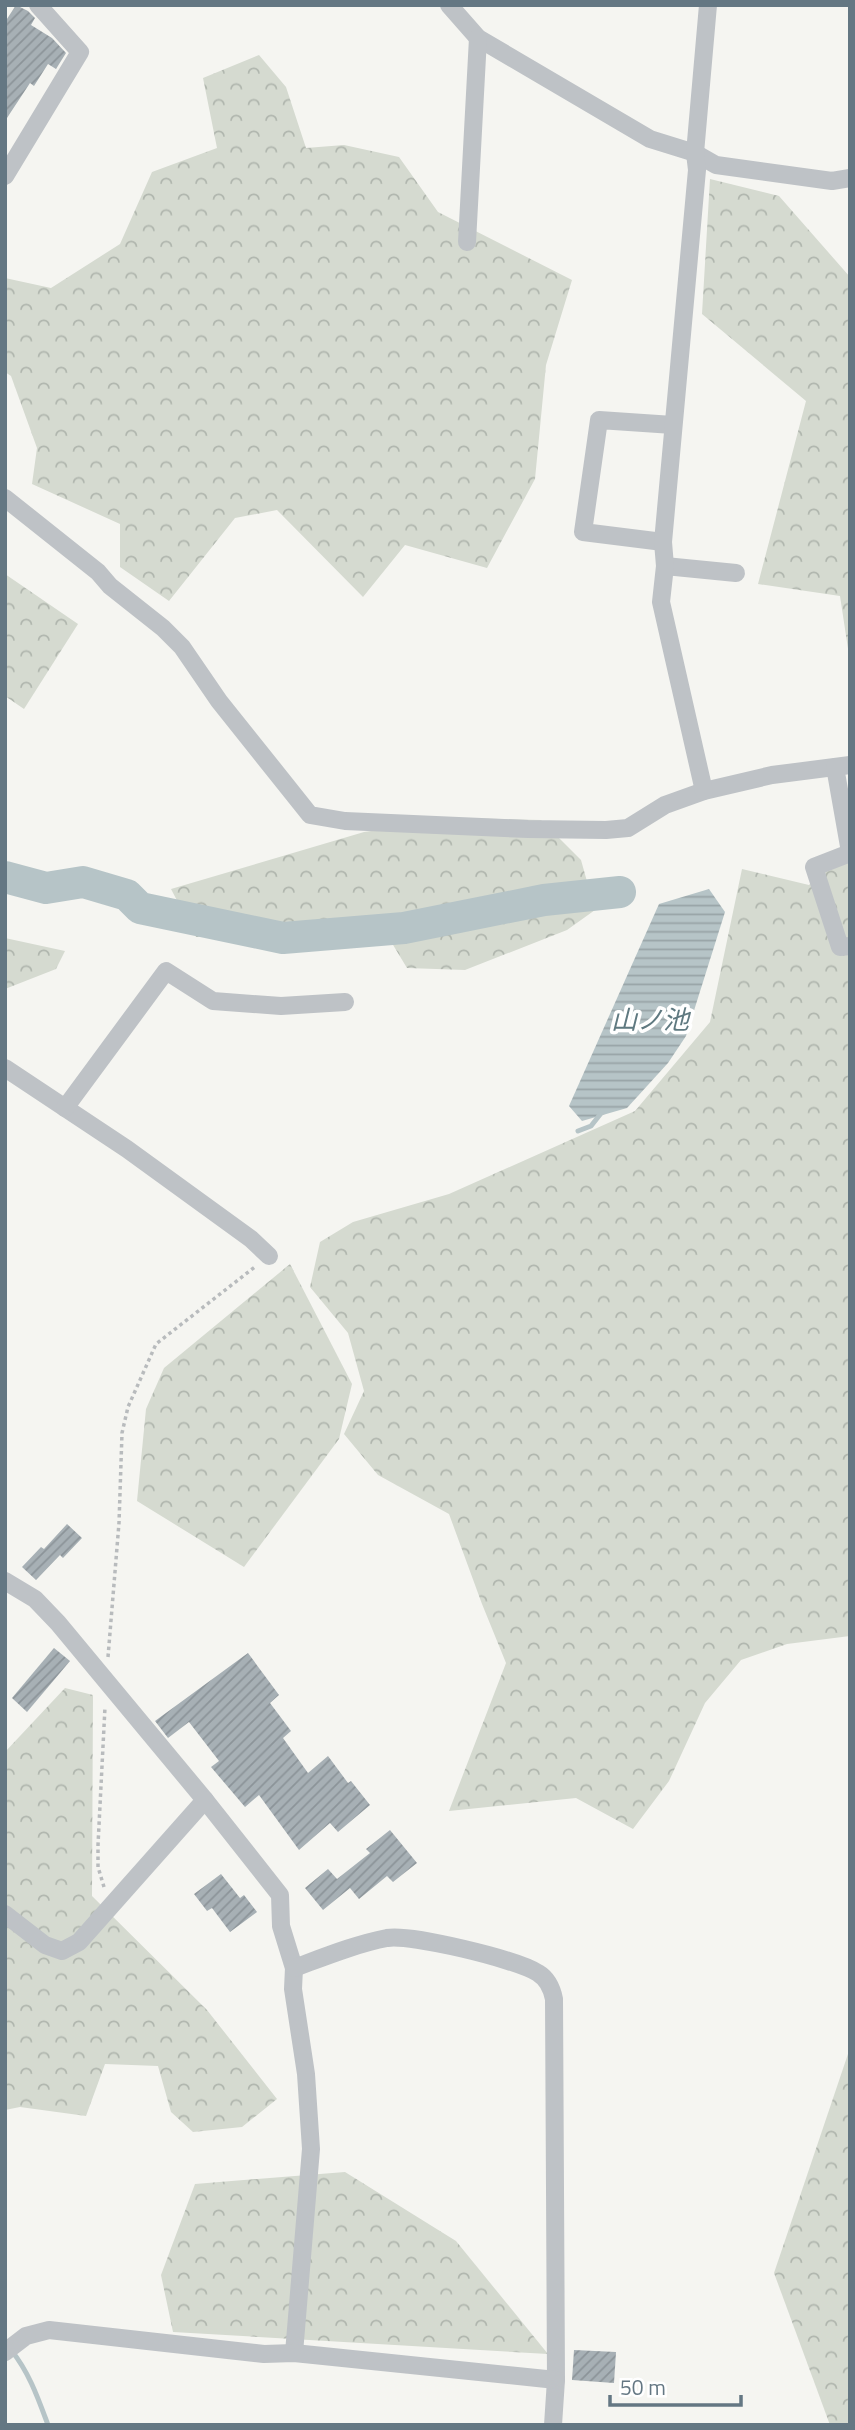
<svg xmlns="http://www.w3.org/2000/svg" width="855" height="2430" font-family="'Titillium Web','Noto Sans JP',sans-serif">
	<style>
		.forest { fill: url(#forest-crowns) }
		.water { fill: url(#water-rules) }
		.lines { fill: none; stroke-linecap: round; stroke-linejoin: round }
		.stream { stroke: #b6c4c7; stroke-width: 5 }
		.river { stroke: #b6c4c7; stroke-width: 32 }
		.building { fill: url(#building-hatch) }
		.path { stroke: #b8bbbd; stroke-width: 3.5; stroke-dasharray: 3.5 3.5; stroke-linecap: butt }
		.street { stroke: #bec2c6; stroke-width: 18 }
		.labels { text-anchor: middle; stroke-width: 7; stroke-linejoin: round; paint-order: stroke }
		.water-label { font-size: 26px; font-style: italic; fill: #5f7980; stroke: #fff }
	</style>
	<defs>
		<pattern id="forest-crowns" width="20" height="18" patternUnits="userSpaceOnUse" patternTransform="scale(1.75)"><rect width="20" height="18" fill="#d5dad0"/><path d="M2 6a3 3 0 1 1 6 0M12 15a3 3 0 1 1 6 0" fill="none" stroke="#b0b6ae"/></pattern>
		<pattern id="water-rules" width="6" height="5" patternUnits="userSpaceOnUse" patternTransform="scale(1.75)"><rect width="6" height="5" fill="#b6c4c7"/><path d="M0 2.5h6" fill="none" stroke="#98a4a7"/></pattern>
		<pattern id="building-hatch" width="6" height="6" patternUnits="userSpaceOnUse" patternTransform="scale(1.75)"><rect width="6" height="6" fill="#a7b0b5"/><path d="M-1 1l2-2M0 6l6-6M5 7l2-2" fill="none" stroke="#8c9499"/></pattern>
	</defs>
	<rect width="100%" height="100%" fill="#f5f5f1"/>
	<g class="forest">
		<path d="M259 55 286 87 306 148 344 145 399 157 438 212 572 280 546 365 535 479 487 568 405 545 363 597 277 510 235 518 169 601 120 567V524L32 484 37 448 11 376 5 372V278L51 288 120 244 152 172 217 148 203 78Z"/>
		<path d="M710 179 779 196 850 277V662L840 596 758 584 806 401 702 314Z"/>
		<path d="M5 574 78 624 24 709 5 696Z"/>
		<path d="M463 818 541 820 581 860 595 910 567 930 465 970 407 968 381 925 196 937 171 889 364 832Z"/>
		<path d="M850 843V1636L787 1644 741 1660 705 1703 669 1781 633 1829 576 1798 449 1811 506 1663 482 1604 449 1514 378 1475 344 1434 364 1391 348 1333 310 1287 320 1242 353 1222 449 1194 635 1111 710 1022 742 869 809 885Z"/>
		<path d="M5 938 65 951 56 969 5 989Z"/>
		<path d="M290 1264 352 1384 339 1439 244 1567 137 1501 146 1409 164 1368Z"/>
		<path d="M65 1688 93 1695 92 1896 207 2010 277 2099 242 2127 193 2132 171 2112 158 2066 105 2064 86 2116 20 2107 5 2110V1752Z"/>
		<path d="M850 2048V2425H830L774 2273Z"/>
		<path d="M345 2172 456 2241 548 2354 173 2332 161 2275 195 2184Z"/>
	</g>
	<path class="water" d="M709 889 725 912 686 1036 668 1063 627 1108 582 1121 569 1106 659 904Z"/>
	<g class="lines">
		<g class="stream">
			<path d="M578 1131 591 1126 602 1112"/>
			<path d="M11 2350C29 2372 38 2398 48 2425"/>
		</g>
		<path class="river" d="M5 877 46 888 83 882 127 895 140 908 283 938 404 928 544 900 620 892"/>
	</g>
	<g class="building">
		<path d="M16 5 28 11 35 18 31 25 52 38 66 53 56 69 48 64 34 86 30 83 5 121V22Z"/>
		<path d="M67 1524 82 1538 63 1558 60 1555 36 1580 22 1567 41 1547 44 1549Z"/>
		<path d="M54 1648 70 1661 27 1712 12 1698Z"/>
		<path d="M248 1653 279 1695 270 1703 291 1731 283 1738 308 1773 328 1756 348 1783 351 1781 370 1805 338 1832 330 1823 299 1850 259 1795 245 1807 211 1767 219 1761 189 1722 168 1738 155 1721Z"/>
		<path d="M390 1830 417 1863 393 1882 387 1876 359 1899 350 1888 323 1910 305 1888 328 1869 337 1879 370 1853 366 1849Z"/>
		<path d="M221 1874 240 1898 244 1895 257 1912 230 1932 212 1908 207 1911 194 1894Z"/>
		<path d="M574 2350 616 2352 614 2383 572 2380Z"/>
	</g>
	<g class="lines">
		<g class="path">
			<path d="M108 1657 119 1523 122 1433 128 1407 156 1344 256 1266"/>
			<path d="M104 1887 98 1867V1845L105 1707"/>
		</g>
		<g class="street">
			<path d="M449 5 478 38 650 139 695 153 716 165 832 181 850 178"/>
			<path d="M5 176 80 52 38 5"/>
			<path d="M467 242 478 38"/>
			<path d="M5 498 98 572 110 586 163 628 182 647 219 701 310 815 345 821 528 829 606 830 628 828 665 805 704 791 772 775 850 765"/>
			<path d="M663 542 583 532 599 420 673 425"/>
			<path d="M665 566 736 573"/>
			<path d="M835 767 850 852"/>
			<path d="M704 791 661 602 665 566 663 542 697 170 695 153 708 5"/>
			<path d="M850 853 814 867 840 947 850 946"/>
			<path d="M5 1068 127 1149 251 1239 269 1256"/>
			<path d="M65 1108 166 971 213 1001 281 1006 345 1002"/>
			<path d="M5 1581 35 1599 58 1623 205 1800 280 1895 281 1926 294 1968 293 1989 306 2074 311 2149 294 2353"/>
			<path d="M5 1914 45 1945 62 1951 79 1942 205 1800"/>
			<path d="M294 1968C324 1957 356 1944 387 1938 411 1934 516 1959 538 1973 548 1979 552 1989 554 1999L556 2380 553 2425"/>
			<path d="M5 2352 26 2336 49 2330 264 2354 294 2353 556 2380"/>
		</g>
	</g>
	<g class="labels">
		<g class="water-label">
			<text x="650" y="1029">山ノ池</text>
		</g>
	</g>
	<rect width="855" height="2430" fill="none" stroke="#647783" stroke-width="14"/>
	<path d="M610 2395v10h131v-10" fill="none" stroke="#647783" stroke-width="3.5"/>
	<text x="620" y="2395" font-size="21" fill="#647783" stroke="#ffffff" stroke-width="5" paint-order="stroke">50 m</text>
</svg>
